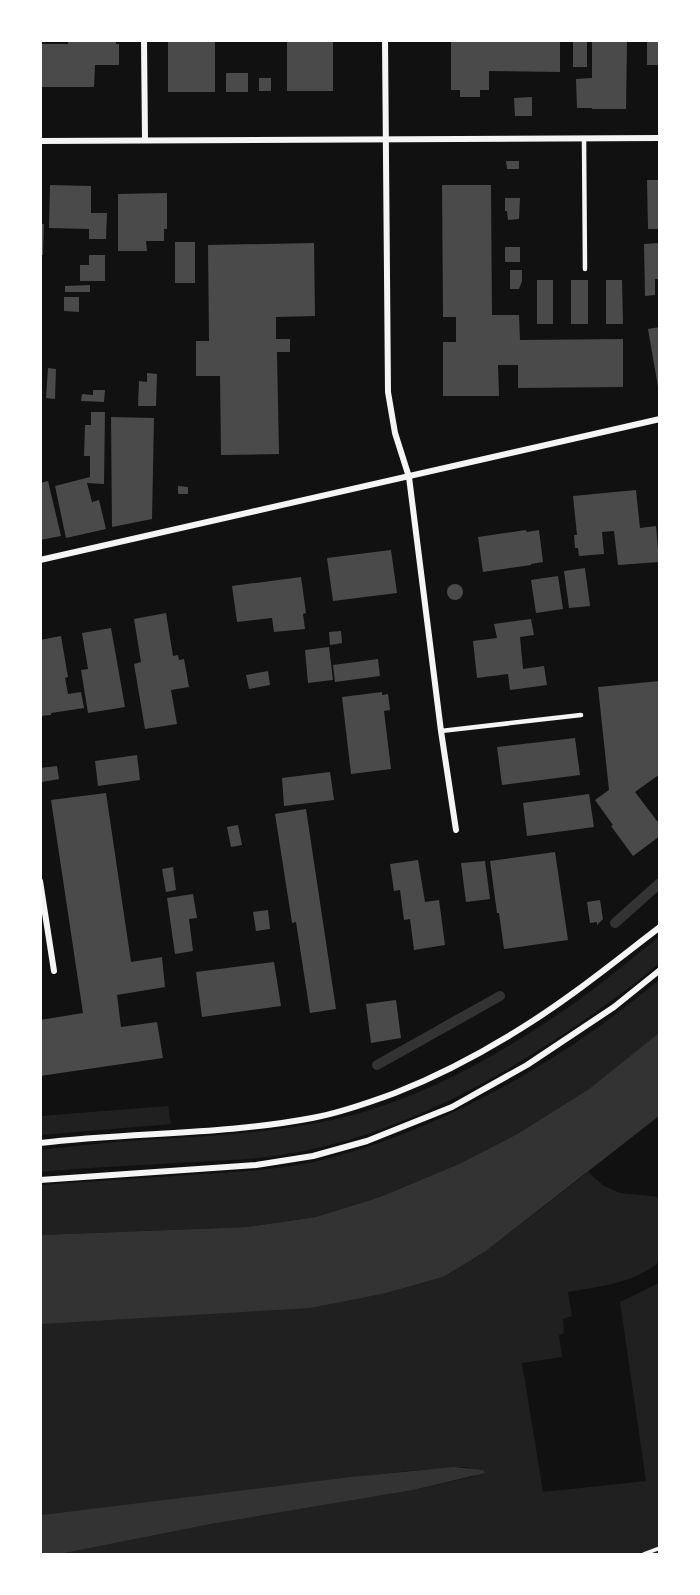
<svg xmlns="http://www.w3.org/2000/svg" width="700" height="1595" font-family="Quicksand,sans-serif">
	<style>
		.green { fill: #202020 }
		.water { fill: #333 }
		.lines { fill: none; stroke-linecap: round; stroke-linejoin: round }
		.stream { stroke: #333; stroke-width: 10 }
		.building { fill: #4a4a4a }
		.path { stroke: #f5f5f5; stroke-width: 4 }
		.service { stroke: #f5f5f5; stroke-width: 4.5 }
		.minor { stroke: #f5f5f5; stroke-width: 6 }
	</style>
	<rect width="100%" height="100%" fill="#111"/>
	<g class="green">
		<path d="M659 937V963C636 984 609 1002 583 1021 493 1083 391 1138 281 1155 253 1160 224 1160 195 1162 144 1165 92 1167 41 1172V1150C75 1146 110 1142 144 1140 217 1136 290 1132 360 1113 435 1092 510 1048 573 1004 603 983 631 959 659 937Z"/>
		<path d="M659 980V1033L656 1036 589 1089 519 1133 459 1164 380 1197 316 1217 247 1227 41 1235 40 1185 249 1171C277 1168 306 1165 334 1157 451 1125 567 1057 659 980Z"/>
		<path d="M168 1106 171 1124 41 1135V1116Z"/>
		<path d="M588 1172 604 1186 620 1193 659 1197V1262C632 1284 601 1286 568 1292L572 1316 563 1319 564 1333 559 1335 562 1357 522 1363 543 1492 646 1481 620 1302 659 1283V1554H60L211 1524 413 1490 475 1476 470 1468 463 1467 408 1471 41 1515 40 1324 386 1293 443 1277 486 1251Z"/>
	</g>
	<g class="water">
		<path d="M659 1033V1116L486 1251 443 1277 386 1293 310 1308 41 1324V1235L247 1227 316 1217 380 1197 459 1164 519 1133 589 1089Z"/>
		<path d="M454 1467 483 1470 485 1473 413 1490 211 1524 60 1554H41V1515L351 1477Z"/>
	</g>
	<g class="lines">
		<g class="stream">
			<path d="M615 923 660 883"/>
			<path d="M377 1065 500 996"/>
		</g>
	</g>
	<g class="building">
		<path d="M68 40H116V44H119V65H95L94 87H40V44H68Z"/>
		<rect x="168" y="40" width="47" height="52"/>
		<rect x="287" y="40" width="46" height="51"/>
		<path d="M451 40H560V72L489 71V90H480V97H460V90H451Z"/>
		<rect x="573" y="40" width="14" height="27"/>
		<path d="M592 40H627L626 109H592V108H577L576 79 592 78Z"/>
		<rect x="647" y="40" width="13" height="25"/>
		<rect x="226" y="73" width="22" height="19"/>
		<rect x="259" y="78" width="12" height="13"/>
		<path d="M532 97V116H515L514 98Z"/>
		<path d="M506 161H519V169H507Z"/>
		<path d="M647 180H660V229H648Z"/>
		<path d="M50 185 91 186V213H107L106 239H89V229L49 228Z"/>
		<path d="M442 185H491L492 315H519L520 340 623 339V387L518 388V365H498L499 396H443V342H456V317H443Z"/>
		<path d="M167 193V229H164V241H146L147 251H118V194Z"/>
		<path d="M505 198H520L519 219 508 220 507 211H505Z"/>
		<path d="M40 224H44L43 255H40Z"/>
		<rect x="175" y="242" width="20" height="41"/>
		<path d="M314 243 315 316 276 317V339H290V352H277L279 454 221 455 220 376H196V341H209L208 245Z"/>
		<path d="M660 243V279H655V295L645 296 644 244Z"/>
		<rect x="505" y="247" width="15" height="15"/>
		<path d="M89 255H105V281H80V265H89Z"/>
		<path d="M510 270H522V281L519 289H510Z"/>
		<rect x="537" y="280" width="16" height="44"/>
		<rect x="571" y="280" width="17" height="44"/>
		<path d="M606 280H622L623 324H606Z"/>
		<path d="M90 285V292H65V286Z"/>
		<path d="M64 297H79V312L64 311Z"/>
		<path d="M660 327V387H658L648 329Z"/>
		<path d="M48 368 56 369 55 399 46 398Z"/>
		<path d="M147 373 157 374 156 406H138L139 381 147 382Z"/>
		<path d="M93 390H105L104 402 81 401 82 394 93 395Z"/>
		<path d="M91 412H105L104 484 87 483 92 502 99 500 106 529 66 538 55 486 90 477V456H84L85 425H91Z"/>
		<path d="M111 417 154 418 152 519 112 527Z"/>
		<path d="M48 481 61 536 40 540V483Z"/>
		<path d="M178 486 188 487V494H178Z"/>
		<path d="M636 490 640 528 656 526 659 562 618 565 614 531 602 532 604 554 579 556 578 548H575L574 535H577L573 496Z"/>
		<path d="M526 530 527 532 539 530 543 562 531 564V565L483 572 478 537Z"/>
		<path d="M391 550 397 593 333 601 327 558Z"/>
		<path d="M585 568 590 606 569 608 564 571Z"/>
		<path d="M558 576 563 609 536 613 531 580Z"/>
		<path d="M301 577 306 613 303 614 305 629 274 632 272 618 237 622 232 586Z"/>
		<circle cx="455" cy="592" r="8"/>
		<path d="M166 613 173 656 178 655 179 660 184 659 189 687 171 690 177 724 145 729 134 664 141 662 134 619Z"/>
		<path d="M531 619 534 635 520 637 523 669 544 666 547 685 510 690 508 674 477 678 473 641 497 638 494 624Z"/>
		<path d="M111 628 125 707 88 713 81 670 88 669 82 633Z"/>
		<path d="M341 631 342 643 330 645 329 632Z"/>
		<path d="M61 636 68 677 65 678 68 694 81 692 84 708 51 713V715L40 716V640Z"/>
		<path d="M329 647 333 680 308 683 305 650Z"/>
		<path d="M378 659 380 676 335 682 333 665Z"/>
		<path d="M268 671 270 685 249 689 246 675Z"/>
		<path d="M660 681V774L635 792 660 825V836L633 856 611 826 613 825 595 800 609 790 598 687Z"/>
		<path d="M382 692V695L388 694 390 710 384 711 391 769 351 774 342 697Z"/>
		<path d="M575 738 580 775 502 785 497 747Z"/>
		<path d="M137 755 140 780 98 786 95 761Z"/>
		<path d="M57 766 59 779 42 782 40 768Z"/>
		<path d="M330 772 334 800 284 806 282 778Z"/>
		<path d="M106 793 131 962 162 957 165 987 117 995 121 1027 157 1022 163 1058 40 1076V1020L83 1013 51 800Z"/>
		<path d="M589 794 594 827 527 836 523 803Z"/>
		<path d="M306 809 336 1009 310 1013 296 922 292 923 275 814Z"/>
		<path d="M238 825 242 845 231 847 227 827Z"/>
		<path d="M555 852 568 940 504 949 499 913H497L490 861Z"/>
		<path d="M418 860 425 902 439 900 445 945 414 950 410 919 404 920 400 890 394 891 390 864Z"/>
		<path d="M485 861 490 899 466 902 461 863Z"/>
		<path d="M173 867 176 890 166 892 162 869Z"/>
		<path d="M193 894 197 918 189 919 193 951 175 954 167 898Z"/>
		<path d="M600 900 603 919 597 925V922L590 923 587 902Z"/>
		<path d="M268 910 270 929 256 931 253 912Z"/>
		<path d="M274 962 281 1006 202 1017 196 972Z"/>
		<path d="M396 1000 401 1038 371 1043 366 1004Z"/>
	</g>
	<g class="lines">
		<path class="path" d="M644 1554 660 1548"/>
		<g class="service">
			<path d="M584 138 585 269"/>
			<path d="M441 731 581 715"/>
		</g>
		<g class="minor">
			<path d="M144 40 145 140"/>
			<path d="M385 40 388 392 395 433 409 477 441 731 456 830"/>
			<path d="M40 141 660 138"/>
			<path d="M40 560 660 419"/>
			<path d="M40 881 54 971"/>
			<path d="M40 1143C131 1132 223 1135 312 1118 340 1113 368 1103 395 1093 438 1076 480 1054 520 1029 569 999 614 962 660 927"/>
			<path d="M40 1180 256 1165 313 1156 367 1141 452 1107 527 1065 614 1007 660 970"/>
		</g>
	</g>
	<rect width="700" height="1595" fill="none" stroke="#ffffff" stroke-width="84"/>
</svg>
